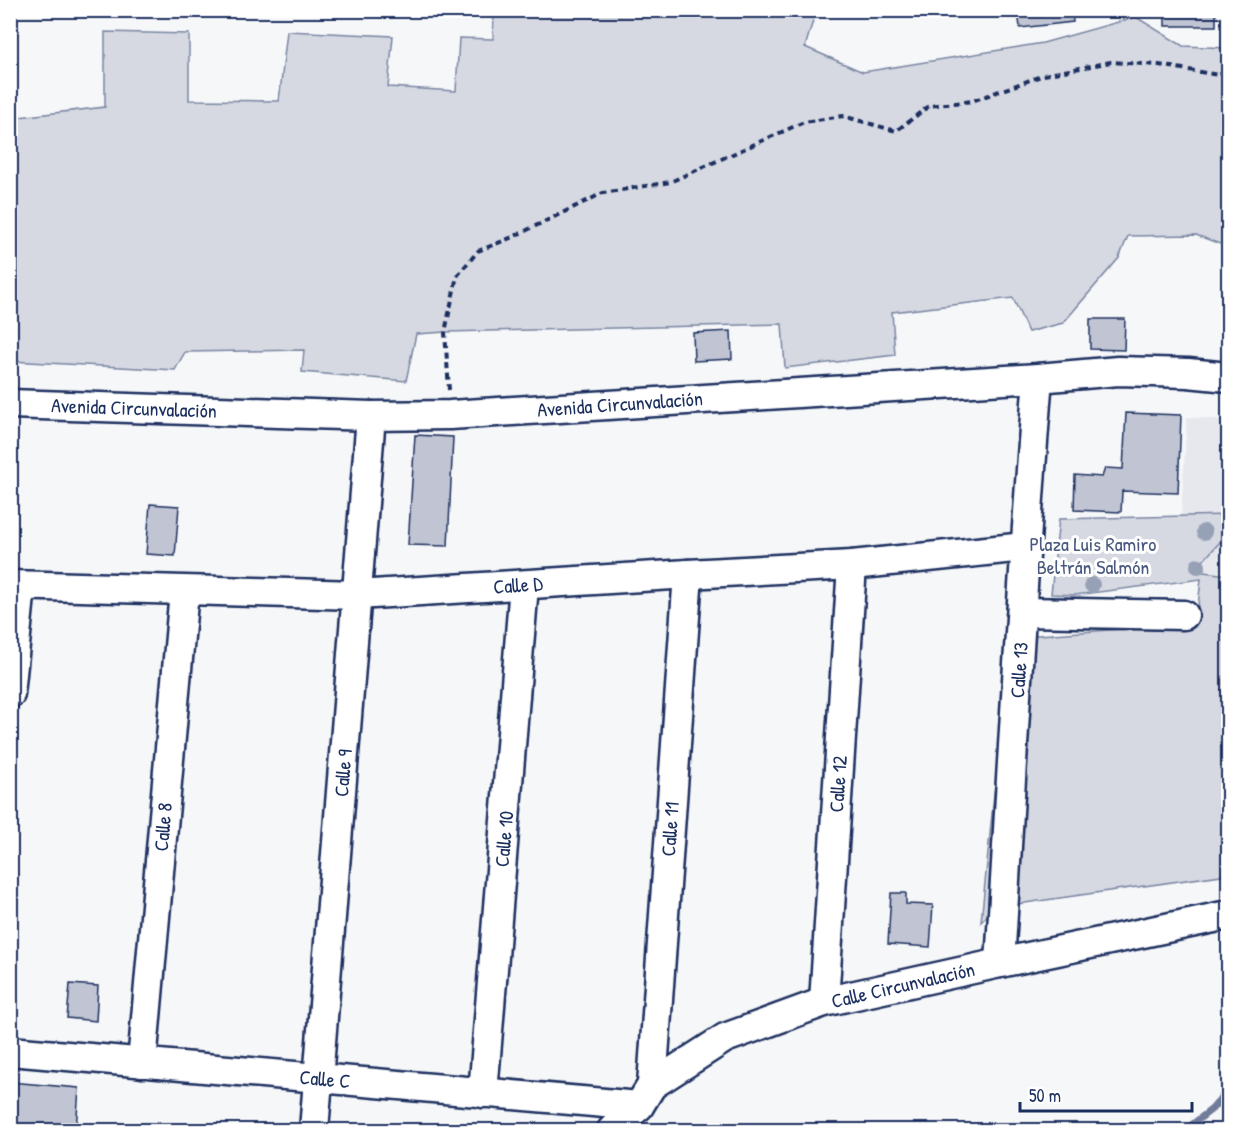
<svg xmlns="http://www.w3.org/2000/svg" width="1239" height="1141" font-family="'Patrick Hand',sans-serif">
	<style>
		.built { fill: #e6e8ee }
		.green { fill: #d6d9e2; stroke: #7884a0; stroke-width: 1.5 }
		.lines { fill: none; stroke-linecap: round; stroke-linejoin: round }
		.stream { stroke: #707c99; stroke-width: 7 }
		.building { fill: #c0c4d3; stroke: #1b2f5e; stroke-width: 1.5 }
		.minor-casing { stroke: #1b2f5e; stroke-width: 33 }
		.path { stroke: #1b2f5e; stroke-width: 4; stroke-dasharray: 6 4.5; stroke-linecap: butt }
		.minor { stroke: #fff; stroke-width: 28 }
		.tree { fill: #97a1b6 }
		.labels { text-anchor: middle; stroke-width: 6; stroke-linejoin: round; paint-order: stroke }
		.street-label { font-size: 20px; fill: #1b2f5e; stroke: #fff }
		.park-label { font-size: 20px; fill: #4a5a7f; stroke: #fff }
	</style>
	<rect width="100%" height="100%" fill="#f6f7f9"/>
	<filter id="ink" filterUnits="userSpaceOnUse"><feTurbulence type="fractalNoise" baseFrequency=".0167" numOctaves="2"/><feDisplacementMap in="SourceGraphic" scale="12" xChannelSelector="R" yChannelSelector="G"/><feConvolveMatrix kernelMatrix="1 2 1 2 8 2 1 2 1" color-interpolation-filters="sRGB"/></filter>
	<g filter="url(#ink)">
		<g class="built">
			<path d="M1187 417 1228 420V515L1181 516Z"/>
			<path d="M1228 533V575L1194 571Z"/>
		</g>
		<g class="green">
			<path d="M494 11H816L805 47 863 72 1043 43 1136 17 1183 46 1228 48V247L1196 235 1128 236 1119 258 1063 323 1028 332 1013 298 892 312 895 355 785 368 782 324 446 332 416 334 406 381 302 372 304 350 185 352 175 370 11 361V118L105 107V32L189 34V100L279 101 287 31 393 36 388 87 456 91 459 38 493 39Z"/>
			<path d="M1228 515V533L1194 571 1228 575V874L996 907 981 922 1010 637 1196 624 1201 579 1075 595 1051 594 1059 519Z"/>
		</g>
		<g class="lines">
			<path class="stream" d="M1185 1130 1212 1109 1228 1090"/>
		</g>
		<g class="building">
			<path d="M1018 10H1072L1073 22 1020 28Z"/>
			<rect x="1165" y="10" width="51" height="16"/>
			<path d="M1090 319H1125L1124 350 1090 349Z"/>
			<path d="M731 331 732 359 694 361 693 333Z"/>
			<path d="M1126 413 1181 415 1178 493 1122 491 1121 512 1074 510 1075 475 1102 477 1105 468 1123 469Z"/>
			<path d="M415 435 453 437 448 546 408 545Z"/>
			<path d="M150 504 179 506 175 556 146 554Z"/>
			<path d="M891 893H906V904L933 905 930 947 888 944Z"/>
			<path d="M70 984 98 986 96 1021 67 1018Z"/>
			<path d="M10 1082 79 1088 76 1130H10Z"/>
		</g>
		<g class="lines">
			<defs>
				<g id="minor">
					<path d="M10 404 371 416 450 415 1038 378 1118 371 1188 373 1228 377"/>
					<path d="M10 585 357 595 688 574 852 565 1025 547"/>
					<path d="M1023 612 1184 615"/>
					<path d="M10 694 21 586"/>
					<path d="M1000 963C1012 768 1022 573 1038 378"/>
					<path d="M824 1002 852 565"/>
					<path d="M10 1051 639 1106"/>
					<path d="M142 1063 184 591"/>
					<path d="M652 1085 688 574"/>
					<path d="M483 1093 524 585"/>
					<path d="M314 1130 371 416"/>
					<path d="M612 1130 639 1106 652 1085 725 1038 824 1002 1000 963 1228 915"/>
				</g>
			</defs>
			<use href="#minor" class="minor-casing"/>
			<path class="path" d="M449 390 445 332 457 276 478 251 513 237 603 193 670 182 804 122 843 116 896 131 929 106 972 101 1044 75 1111 62 1159 65 1218 75 1228 71"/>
			<use href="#minor" class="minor"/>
		</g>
		<g class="tree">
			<circle cx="1204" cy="532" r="8"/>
			<circle cx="1198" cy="566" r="8"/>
			<circle cx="1092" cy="585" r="8"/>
		</g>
	</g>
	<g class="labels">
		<g class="street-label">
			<text transform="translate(620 404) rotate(-4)" y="7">Avenida Circunvalación</text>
			<text transform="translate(134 408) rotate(2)" y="7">Avenida Circunvalación</text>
			<text transform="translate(518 585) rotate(-4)" y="7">Calle D</text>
			<text transform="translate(1019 670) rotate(-86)" y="7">Calle 13</text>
			<text transform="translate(343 773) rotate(-85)" y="7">Calle 9</text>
			<text transform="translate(838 784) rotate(-86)" y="7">Calle 12</text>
			<text transform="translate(163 827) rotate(-85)" y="7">Calle 8</text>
			<text transform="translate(670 829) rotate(-86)" y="7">Calle 11</text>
			<text transform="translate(504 839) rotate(-85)" y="7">Calle 10</text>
			<text transform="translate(903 985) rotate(-13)" y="7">Calle Circunvalación</text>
			<text transform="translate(325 1079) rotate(5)" y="7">Calle C</text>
		</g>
		<g class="park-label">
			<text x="1093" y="551">Plaza Luis Ramiro<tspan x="1093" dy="23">Beltrán Salmón</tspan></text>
		</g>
	</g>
	<rect width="1239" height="1141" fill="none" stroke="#fff" stroke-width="36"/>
	<rect x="18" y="18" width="1203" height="1105" fill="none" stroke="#1b2f5e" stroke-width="2" filter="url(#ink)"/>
	<path d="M1020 1102v9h172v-9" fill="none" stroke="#1b2f5e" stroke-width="3"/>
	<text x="1029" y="1102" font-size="18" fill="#1b2f5e" stroke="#ffffff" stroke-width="4.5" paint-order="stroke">50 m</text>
</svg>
